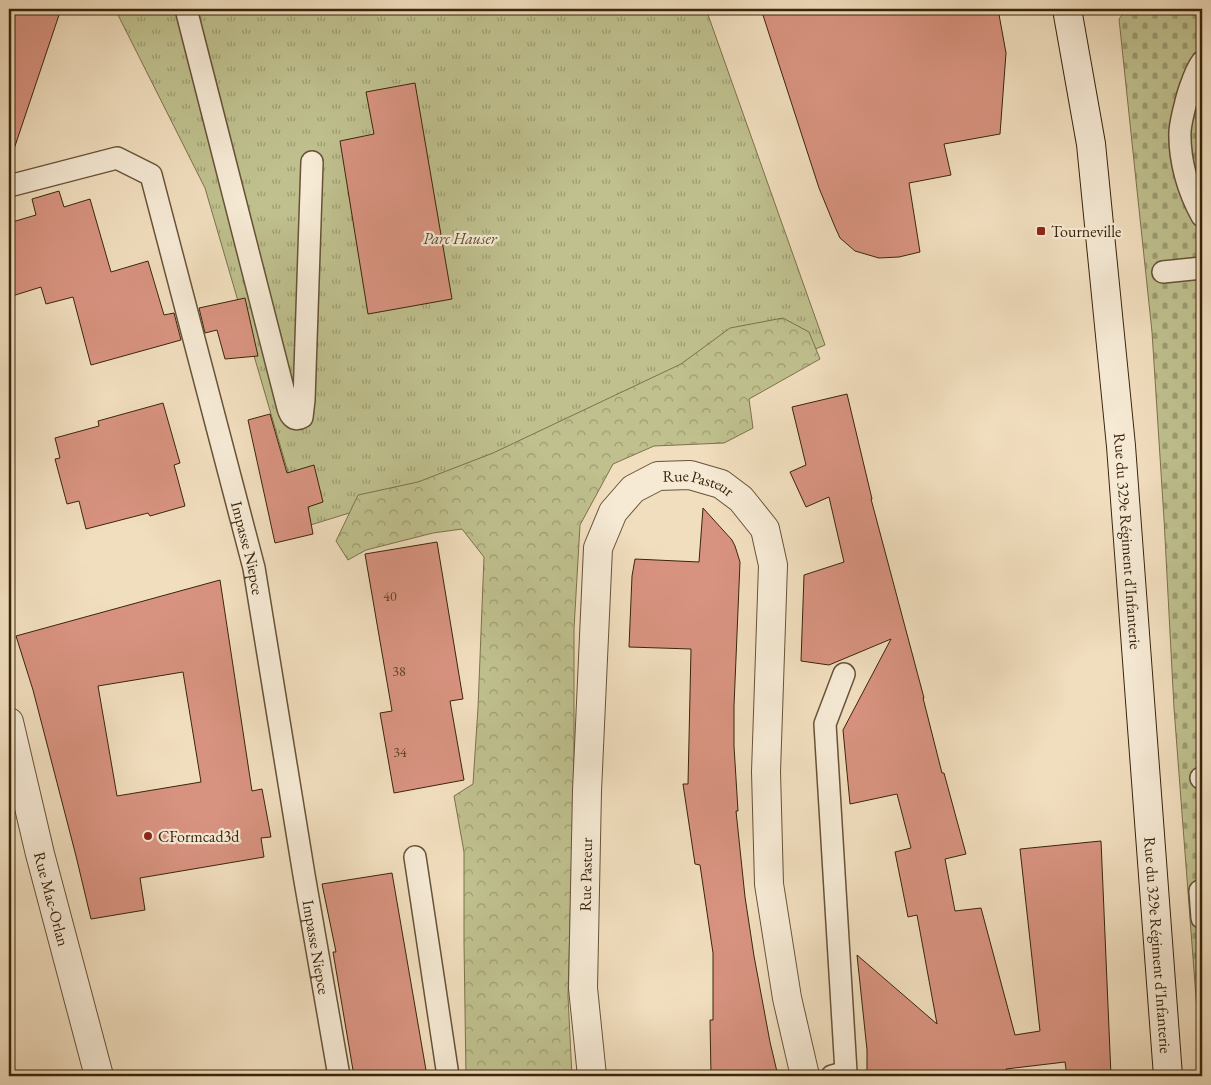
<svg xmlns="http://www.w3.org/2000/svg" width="1211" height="1085" font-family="'EB Garamond',serif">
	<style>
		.grass { fill: url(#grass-tufts); stroke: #7c724c }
		.forest { fill: url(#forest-crowns); stroke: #7c724c }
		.cemetery { fill: url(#cemetery-stones); stroke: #7c724c }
		.building { fill: #d89380; stroke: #39250b; fill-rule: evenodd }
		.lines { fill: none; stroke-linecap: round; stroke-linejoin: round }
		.lane-casing { stroke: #675338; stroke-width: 24 }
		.street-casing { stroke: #675338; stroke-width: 30 }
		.secondary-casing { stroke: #39250b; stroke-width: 30 }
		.lane { stroke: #f6ead5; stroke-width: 21 }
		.street { stroke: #f6ead5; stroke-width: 28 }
		.secondary { stroke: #f6ead5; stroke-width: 28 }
		.poi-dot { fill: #8f2418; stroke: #f6ead5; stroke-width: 2 }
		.labels { text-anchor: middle; stroke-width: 4.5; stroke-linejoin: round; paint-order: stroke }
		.number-label { font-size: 14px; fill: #614028 }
		.poi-label { font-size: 16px; fill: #39250b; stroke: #f6ead5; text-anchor: start }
		.park-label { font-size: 16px; font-style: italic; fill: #5a4c2c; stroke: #f6ead5 }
		.street-label { font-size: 16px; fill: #39250b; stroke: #f6ead5 }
	</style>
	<defs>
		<pattern id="grass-tufts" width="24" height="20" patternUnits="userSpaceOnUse" patternTransform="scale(1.25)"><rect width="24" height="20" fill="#bfc08e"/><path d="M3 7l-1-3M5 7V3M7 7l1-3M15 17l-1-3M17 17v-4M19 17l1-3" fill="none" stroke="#9c9c72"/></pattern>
		<pattern id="forest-crowns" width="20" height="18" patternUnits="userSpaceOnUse" patternTransform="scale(1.25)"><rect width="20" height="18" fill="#bfc08e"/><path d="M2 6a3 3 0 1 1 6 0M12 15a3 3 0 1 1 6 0" fill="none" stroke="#9c9c72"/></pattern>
		<pattern id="cemetery-stones" width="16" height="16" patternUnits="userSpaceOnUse" patternTransform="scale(1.25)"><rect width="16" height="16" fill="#bfc08e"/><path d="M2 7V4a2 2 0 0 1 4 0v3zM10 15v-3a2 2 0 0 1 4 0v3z" fill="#9c9c72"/></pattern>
	</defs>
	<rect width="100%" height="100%" fill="#f1debe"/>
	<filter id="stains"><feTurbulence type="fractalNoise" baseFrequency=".004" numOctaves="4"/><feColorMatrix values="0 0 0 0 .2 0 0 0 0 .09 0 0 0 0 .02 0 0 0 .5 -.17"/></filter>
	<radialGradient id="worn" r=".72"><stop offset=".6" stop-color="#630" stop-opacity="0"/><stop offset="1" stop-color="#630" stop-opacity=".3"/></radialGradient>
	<path class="grass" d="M115 9H706L825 345 644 422 304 527 205 188Z"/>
	<path class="forest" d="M783 318 809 332 820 359 749 399 753 428 724 443 654 446 613 464 580 525 574 629V778L568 996 572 1076H466L464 943V852L454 796 473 784 478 708 484 557 462 529 433 533 366 550 348 560 336 541 358 495 418 482 493 453 681 364 730 328Z"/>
	<path class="cemetery" d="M1127 9H1202V1076L1174 708 1164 519 1152 332 1119 19Z"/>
	<g class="building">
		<path d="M9 9H61L14 149H9Z"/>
		<path d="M761 9H998L1006 53 1000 134 944 144 951 175 909 183 920 252 899 257 879 258 855 251 840 238 835 227 819 188Z"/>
		<path d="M415 83 452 299 368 314 340 141 374 134 366 92Z"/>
		<path d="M59 191 64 207 90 199 111 272 148 261 164 315 174 313 181 340 91 365 73 297 46 304 41 287 9 297V223L36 215 32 199Z"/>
		<path d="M245 298 258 356 225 359 217 330 205 333 199 308Z"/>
		<path d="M847 394 872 499H871L924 698H923L942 773H944L966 854 945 859 955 911 981 908 1015 1035 1040 1031 1020 849 1101 841 1111 1076H1067L1065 1062 1006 1069 1008 1076H867V1050L857 955 937 1024 917 915 908 917 895 852 911 848 897 794 850 804 843 730 891 639 829 665 801 661 804 575 844 562 829 497 806 507 790 472 806 465 792 407Z"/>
		<path d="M163 403 180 463 174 465 185 506 150 516 148 513 86 529 79 501 67 504 55 459 60 458 55 438 99 426 98 421Z"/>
		<path d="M270 414 287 473 314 465 323 502 308 507 313 534 275 543 248 420Z"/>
		<path d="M703 508 732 540 735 546 740 562 734 706V746L738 811H736L745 897 754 956 770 1042 778 1076H711L710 1020H713V953L700 865 695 864 683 784H688L691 649 629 647 632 576 635 559 699 562Z"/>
		<path d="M437 542 463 699 450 701 464 780 394 793 380 713 392 711 365 554Z"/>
		<path d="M220 580 252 791 262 789 271 837 261 838 264 857 140 878 145 910 91 919 76 856 33 690 16 636ZM183 672 201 782 117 796 98 686Z"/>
		<path d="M392 873 427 1076H354L333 952H336L322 884Z"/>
	</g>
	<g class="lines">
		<defs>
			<g id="lane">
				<path d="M186 9 288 408C290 415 294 422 302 417L304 400 312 162"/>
				<path d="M1202 62C1195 71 1192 83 1188 94 1185 106 1181 119 1180 131 1179 160 1188 191 1202 216"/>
				<path id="s1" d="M9 186 117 158 151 175 254 568 304 875 339 1076"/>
				<path d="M1163 272 1202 268"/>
				<path d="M1201 778H1202"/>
				<path d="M415 857 448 1076"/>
				<path d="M1202 891H1200L1202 918"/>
				<path d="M832 1076 846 1072 825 724 844 674"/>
			</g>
			<g id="street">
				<path id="s2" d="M9 722 40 854 99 1076"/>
				<path id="s3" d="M592 1076 583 988 587 791 598 548 613 512 633 489 658 476 690 475 721 484 741 499 765 529 773 565 766 772 769 884 787 998 805 1076"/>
			</g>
			<g id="secondary">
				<path id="s4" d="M1067 9 1091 144 1121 446 1168 1076"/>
			</g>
		</defs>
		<use href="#lane" class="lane-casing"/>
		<use href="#street" class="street-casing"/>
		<use href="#secondary" class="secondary-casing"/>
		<use href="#lane" class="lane"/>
		<use href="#street" class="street"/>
		<use href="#secondary" class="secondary"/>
	</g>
	<g class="poi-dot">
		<rect x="1036" y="226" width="10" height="10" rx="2.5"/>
		<circle cx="148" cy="836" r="5"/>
	</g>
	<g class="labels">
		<g class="number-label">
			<text x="390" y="601">40</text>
			<text x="399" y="676">38</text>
			<text x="400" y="757">34</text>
		</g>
		<g class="poi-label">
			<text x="1051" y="237">Tourneville</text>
			<text x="158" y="842">CFormcad3d</text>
		</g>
		<g class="park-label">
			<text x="460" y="244">Parc Hauser</text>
		</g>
		<g class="street-label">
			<text dy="6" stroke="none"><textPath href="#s3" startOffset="668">Rue Pasteur</textPath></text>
			<text dy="6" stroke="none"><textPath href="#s4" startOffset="536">Rue du 329e Régiment d'Infanterie</textPath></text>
			<text dy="6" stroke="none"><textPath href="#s1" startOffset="535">Impasse Niepce</textPath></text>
			<text dy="6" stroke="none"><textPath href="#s3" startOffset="202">Rue Pasteur</textPath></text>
			<text dy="6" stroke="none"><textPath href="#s2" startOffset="182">Rue Mac-Orlan</textPath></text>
			<text dy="6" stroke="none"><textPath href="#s4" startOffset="941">Rue du 329e Régiment d'Infanterie</textPath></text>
			<text dy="6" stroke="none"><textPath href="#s1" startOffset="940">Impasse Niepce</textPath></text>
		</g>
	</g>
	<rect width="1211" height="1085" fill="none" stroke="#f1debe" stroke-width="30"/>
	<rect x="10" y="10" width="1191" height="1065" fill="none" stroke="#39250b" stroke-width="2.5"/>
	<rect x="15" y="15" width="1181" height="1055" fill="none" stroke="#39250b"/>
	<rect width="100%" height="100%" filter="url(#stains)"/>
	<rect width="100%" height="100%" fill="url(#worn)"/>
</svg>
